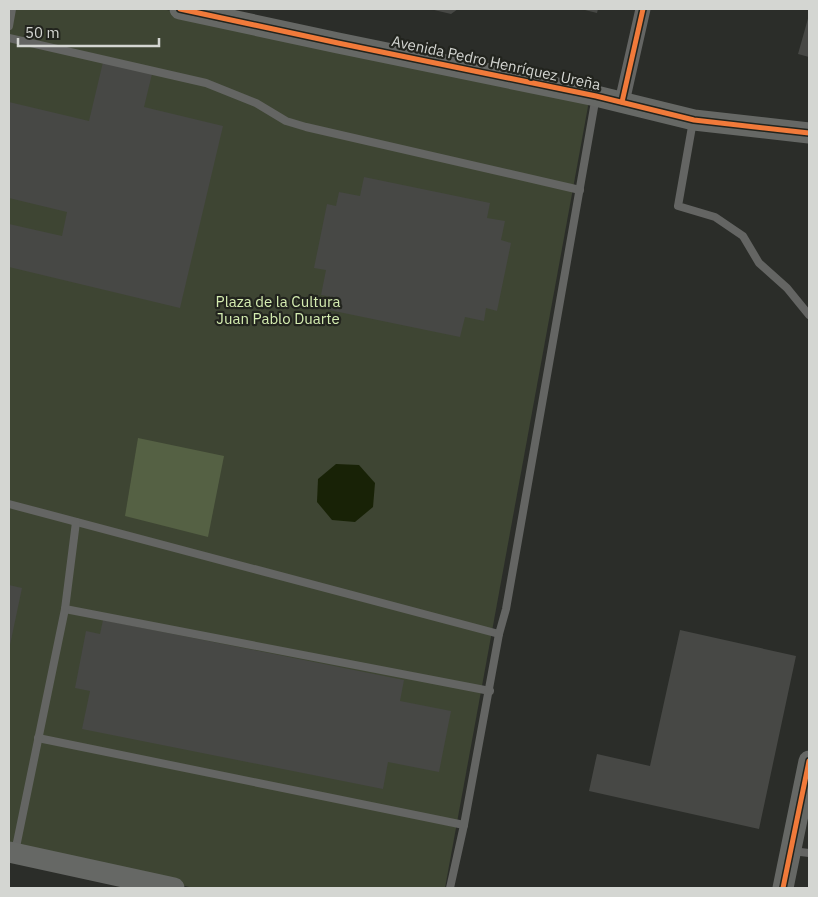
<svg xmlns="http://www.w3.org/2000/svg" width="818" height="897" font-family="'IBM Plex Sans',sans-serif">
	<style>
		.green { fill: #3e4533 }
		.forest { fill: #556144 }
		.water { fill: #182206 }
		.building { fill: #474845 }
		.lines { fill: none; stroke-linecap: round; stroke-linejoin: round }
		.lane { stroke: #646563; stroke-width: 8 }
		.street { stroke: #646563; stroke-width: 15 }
		.secondary { stroke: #666865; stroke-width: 21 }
		.cycleway-casing { stroke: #22241e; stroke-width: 8 }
		.cycleway { stroke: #f17a3a; stroke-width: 5 }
		.labels { text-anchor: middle; stroke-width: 4.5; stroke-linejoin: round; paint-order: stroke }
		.street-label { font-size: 15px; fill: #d4d6d2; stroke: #22241e }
		.park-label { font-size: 15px; fill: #d5edb1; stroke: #22241e }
	</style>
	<rect width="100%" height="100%" fill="#2b2d29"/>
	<path class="green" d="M9 9H162L589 101 445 888H194L9 847Z"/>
	<path class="forest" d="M138 438 224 456 208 537 125 516Z"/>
	<path class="water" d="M336 464 359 465 375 483 373 507 355 522 332 520 317 502 318 479Z"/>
	<g class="building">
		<path d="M430 9H458L451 14Z"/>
		<path d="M581 9H598L597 13Z"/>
		<path d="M809 15V57L798 54Z"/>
		<path d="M103 62 152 74 144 107 223 126 180 308 9 267V224L62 236 67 212 9 198V102L89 121Z"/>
		<path d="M364 177 490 203 487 218 505 221 501 240 511 243 497 311 486 308 484 321 465 317 460 337 329 310 332 297 321 295 326 270 314 268 327 204 336 206 339 192 360 196Z"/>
		<path d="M9 585 22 588 10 645H9Z"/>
		<path d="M103 620 404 680 400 701 451 711 439 772 388 762 383 789 82 729 90 691 75 688 86 631 100 634Z"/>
		<path d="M680 630 796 656 759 829 589 791 597 754 650 766Z"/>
	</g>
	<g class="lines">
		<g class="lane">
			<path d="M9 26 12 9"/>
			<path d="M9 38 206 83 256 103 286 121 306 127 580 190"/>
			<path d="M693 121 678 206 715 217 743 236 759 263 787 288 809 315"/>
			<path d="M9 504 499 634"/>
			<path d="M65 609 490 691"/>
			<path d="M38 738 464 825"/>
			<path d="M792 851 809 853"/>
			<path d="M15 852 65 609 76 522"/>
			<path d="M450 888 464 825 499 634 506 609 596 96"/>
		</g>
		<path class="street" d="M622 102 643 9"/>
		<g class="secondary">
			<path d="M180 9 338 43 596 96 694 120 809 133"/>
			<path d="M9 852 174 888"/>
			<path d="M783 888 809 761"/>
		</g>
		<defs>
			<g id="cycleway">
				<path d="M180 9 338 43 596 96 694 120 809 133"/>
				<path d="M622 102 643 9"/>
				<path d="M783 888 809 761"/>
			</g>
		</defs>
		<use href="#cycleway" class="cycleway-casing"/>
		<use href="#cycleway" class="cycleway"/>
	</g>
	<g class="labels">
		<g class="street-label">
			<text transform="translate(496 63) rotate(12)" y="5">Avenida Pedro Henríquez Ureña</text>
		</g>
		<g class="park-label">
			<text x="278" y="307">Plaza de la Cultura<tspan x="278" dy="17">Juan Pablo Duarte</tspan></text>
		</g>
	</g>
	<rect width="818" height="897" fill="none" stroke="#d4d6d2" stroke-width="20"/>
	<path d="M18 38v8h141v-8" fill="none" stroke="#d4d6d2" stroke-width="2.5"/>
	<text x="25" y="38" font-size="15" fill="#d4d6d2" stroke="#22241e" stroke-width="4" paint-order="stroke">50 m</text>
</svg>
